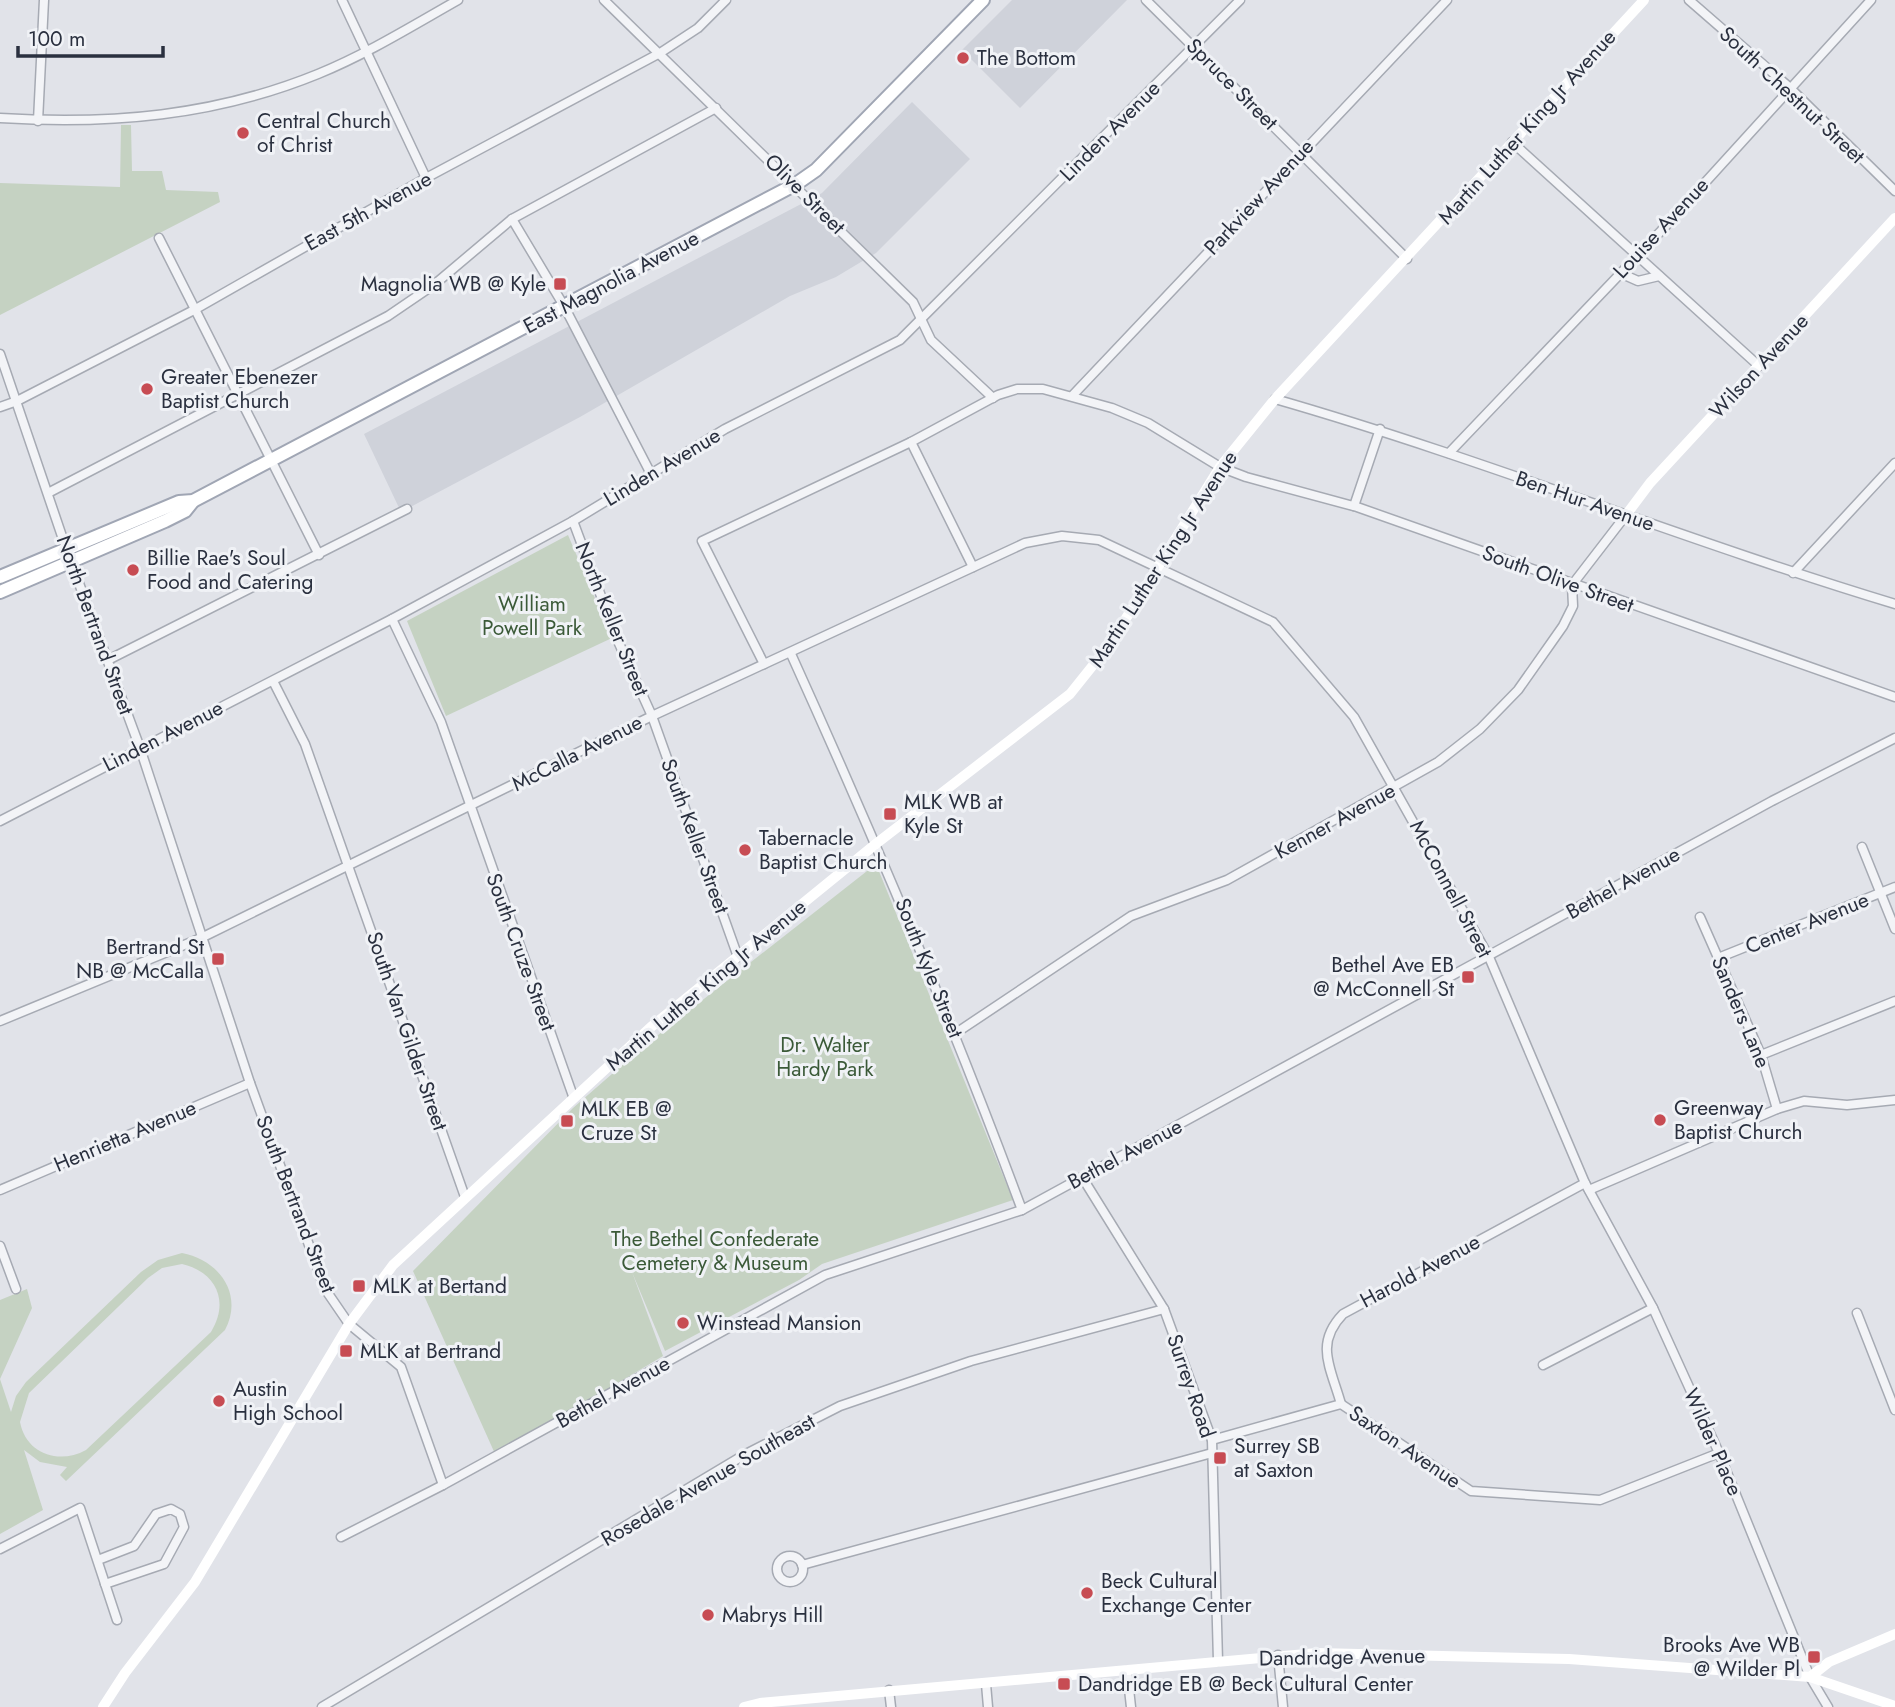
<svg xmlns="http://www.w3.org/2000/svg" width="1895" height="1707" font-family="Jost,sans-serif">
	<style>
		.built { fill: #cfd2da }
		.green { fill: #c5d2c2; fill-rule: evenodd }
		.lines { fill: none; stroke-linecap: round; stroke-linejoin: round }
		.street-casing { stroke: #a6aab3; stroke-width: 11 }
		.primary-casing { stroke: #a0a6b4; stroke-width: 16 }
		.street { stroke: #f3f4f7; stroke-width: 8 }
		.secondary { stroke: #fff; stroke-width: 10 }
		.primary { stroke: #fff; stroke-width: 12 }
		.poi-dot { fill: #c74c53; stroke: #f0f2f6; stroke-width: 2.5 }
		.labels { text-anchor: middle; stroke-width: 6; stroke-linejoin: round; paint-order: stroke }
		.poi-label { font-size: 21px; fill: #2a303f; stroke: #f0f2f6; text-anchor: start }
		.street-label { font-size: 21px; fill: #2a303f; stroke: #f0f2f6 }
		.park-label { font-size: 21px; fill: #3b5a38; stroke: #f0f2f6 }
	</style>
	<rect width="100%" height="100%" fill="#e1e3e9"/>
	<g class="built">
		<path d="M1012 0H1127L1020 108 962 50Z"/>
		<path d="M912 102 970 159 876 253 836 277 790 296 580 417 401 512 364 434 822 193Z"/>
	</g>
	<g class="green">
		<path d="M121 125H131L132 171H162L166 190 218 192 220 202 0 315V183L120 187Z"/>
		<path d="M568 535 612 638 446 716 407 621Z"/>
		<path d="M876 864 1013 1200 822 1264 799 1280 665 1351 632 1272 663 1356 496 1456 413 1271 573 1108 644 1046Z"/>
		<path d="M182 1253C219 1260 244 1294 225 1330L66 1481 60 1475 67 1467 40 1462 24 1450 43 1510 0 1534V1300L27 1289 32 1308 0 1379 11 1412 16 1396 26 1382 141 1272 158 1260ZM182 1264C216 1272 230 1301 211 1332L86 1450C59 1465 26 1454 20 1422L29 1393 148 1278 162 1268Z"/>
	</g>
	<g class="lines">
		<defs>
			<g id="street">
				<path d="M342 0 426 178"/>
				<path d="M604 0 913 302 931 340 993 398"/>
				<path d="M1146 0 1407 259"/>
				<path d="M1689 0 1789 87 1895 191"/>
				<path d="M0 118C110 125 215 116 318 74 367 54 412 26 458 0"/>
				<path d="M38 121 44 0"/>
				<path d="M1512 142 1759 366"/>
				<path d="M512 219 564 306 651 474"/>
				<path d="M159 238 319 555"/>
				<path d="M1620 273 1638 281 1659 276"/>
				<path d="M0 354 67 551 140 748 250 1083 325 1289 349 1324 401 1367 443 1485"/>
				<path d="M1072 396 1447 0"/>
				<path d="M1275 399C1484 459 1686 541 1895 604"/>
				<path d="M0 407 17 401 194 310 426 178 660 53 698 28 726 0"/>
				<path d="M911 442 973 567"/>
				<path d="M1449 453 1661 231 1871 0"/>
				<path d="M48 493 388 316 435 284 512 219 716 108"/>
				<path d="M1354 506 1380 429"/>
				<path d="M573 521 617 639 652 716 738 957"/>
				<path d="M1793 573 1895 463"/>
				<path d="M392 619 441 722 573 1096"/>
				<path d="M791 654C874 837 952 1021 1022 1210"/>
				<path d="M108 660 407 509"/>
				<path d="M764 664 702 541 911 442 998 395 1017 389H1043L1112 408 1148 423 1220 467 1246 477 1357 507 1895 697"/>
				<path d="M273 681 305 744 465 1197"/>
				<path d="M0 821 392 619 573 521 725 429 900 340 1240 0"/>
				<path d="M1862 847 1895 929"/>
				<path d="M1700 917 1761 1055 1777 1109"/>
				<path d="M1718 958 1895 887"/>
				<path d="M0 1021 201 938 652 716 1025 543 1062 536 1099 540 1273 622 1354 717 1489 957 1585 1183 1653 1308 1719 1453 1810 1677 1828 1707"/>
				<path d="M956 1033 1131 916 1227 880 1438 762 1480 729 1518 690 1563 626 1573 606 1572 585 1626 515"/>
				<path d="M1761 1055 1895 1001"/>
				<path d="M1082 1177 1164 1309 1212 1440 1218 1661"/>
				<path d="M0 1190 250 1083"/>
				<path d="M1589 1190 1777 1109 1804 1101 1847 1105 1895 1100"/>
				<path d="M0 1246 16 1289"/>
				<path d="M1857 1313 1895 1410"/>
				<path d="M1543 1365 1653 1308"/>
				<path d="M1341 1404C1331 1368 1314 1344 1343 1314L1585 1183"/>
				<path d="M1212 1440 1341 1404 1471 1491 1600 1500 1719 1453"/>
				<path d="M341 1537 443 1485 825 1275 1022 1210 1772 801 1895 738"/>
				<path d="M0 1549 80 1508 117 1620"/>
				<circle cx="790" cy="1569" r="13"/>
				<path d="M98 1560 134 1546 156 1514 171 1509 180 1514 184 1527 164 1564 105 1584"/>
				<path d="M802 1565 1212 1453"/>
				<path d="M1278 1655 1283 1707"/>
				<path d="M1127 1671 1131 1707"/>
				<path d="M986 1684 988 1707"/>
				<path d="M889 1690 891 1707"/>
				<path d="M322 1707 744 1455 840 1406 971 1361 1164 1309"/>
			</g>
			<g id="primary">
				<path d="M0 577 179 502 193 501 796 184 816 170 983 0"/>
				<path d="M0 592 165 521 185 511 193 501"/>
			</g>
		</defs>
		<use href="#street" class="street-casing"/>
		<use href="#primary" class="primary-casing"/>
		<use href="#street" class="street"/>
		<g class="secondary">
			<path d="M1626 515 1650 483 1895 218"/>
			<path d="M1810 1677 1829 1662 1895 1634"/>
			<path d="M103 1707 125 1673 195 1582 349 1324 393 1265 651 1027 877 843 1070 694 1110 644 1220 467 1275 399 1644 0"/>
			<path d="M744 1707 760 1703 1317 1653 1569 1659 1810 1677 1895 1706"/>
		</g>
		<use href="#primary" class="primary"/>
	</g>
	<g class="poi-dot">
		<circle cx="963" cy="58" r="7"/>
		<circle cx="243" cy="133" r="7"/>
		<rect x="553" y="277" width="14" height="14" rx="3.5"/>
		<circle cx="147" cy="389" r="7"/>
		<circle cx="133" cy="570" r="7"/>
		<rect x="883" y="807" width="14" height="14" rx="3.5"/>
		<circle cx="745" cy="850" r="7"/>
		<rect x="211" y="952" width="14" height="14" rx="3.5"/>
		<rect x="1461" y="970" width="14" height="14" rx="3.5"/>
		<circle cx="1660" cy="1120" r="7"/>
		<rect x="560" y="1114" width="14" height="14" rx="3.5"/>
		<rect x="352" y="1279" width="14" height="14" rx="3.5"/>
		<circle cx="683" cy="1323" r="7"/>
		<rect x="339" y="1344" width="14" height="14" rx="3.5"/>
		<circle cx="219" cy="1401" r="7"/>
		<rect x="1213" y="1451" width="14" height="14" rx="3.5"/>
		<circle cx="1087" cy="1593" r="7"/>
		<circle cx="708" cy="1615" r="7"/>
		<rect x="1807" y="1650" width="14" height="14" rx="3.5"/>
		<rect x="1057" y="1677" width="14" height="14" rx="3.5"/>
	</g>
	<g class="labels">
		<g class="poi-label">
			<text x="977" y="65">The Bottom</text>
			<text x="257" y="128">Central Church<tspan x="257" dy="24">of Christ</tspan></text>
			<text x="546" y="291" text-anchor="end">Magnolia WB @ Kyle</text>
			<text x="161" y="384">Greater Ebenezer<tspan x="161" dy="24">Baptist Church</tspan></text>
			<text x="147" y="565">Billie Rae's Soul<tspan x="147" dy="24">Food and Catering</tspan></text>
			<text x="904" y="809">MLK WB at<tspan x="904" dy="24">Kyle St</tspan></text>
			<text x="759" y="845">Tabernacle<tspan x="759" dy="24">Baptist Church</tspan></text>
			<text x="204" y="954" text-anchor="end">Bertrand St<tspan x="204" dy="24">NB @ McCalla</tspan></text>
			<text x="1454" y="972" text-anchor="end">Bethel Ave EB<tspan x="1454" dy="24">@ McConnell St</tspan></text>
			<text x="1674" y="1115">Greenway<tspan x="1674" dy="24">Baptist Church</tspan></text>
			<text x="581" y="1116">MLK EB @<tspan x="581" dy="24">Cruze St</tspan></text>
			<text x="373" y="1293">MLK at Bertand</text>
			<text x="697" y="1330">Winstead Mansion</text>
			<text x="360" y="1358">MLK at Bertrand</text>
			<text x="233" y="1396">Austin<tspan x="233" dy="24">High School</tspan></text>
			<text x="1234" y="1453">Surrey SB<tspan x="1234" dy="24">at Saxton</tspan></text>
			<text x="1101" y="1588">Beck Cultural<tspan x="1101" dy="24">Exchange Center</tspan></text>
			<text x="722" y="1622">Mabrys Hill</text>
			<text x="1800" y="1652" text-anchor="end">Brooks Ave WB<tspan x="1800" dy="24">@ Wilder Pl</tspan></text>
			<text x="1078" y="1691">Dandridge EB @ Beck Cultural Center</text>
		</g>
		<g class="street-label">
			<text transform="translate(1232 84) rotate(45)" y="7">Spruce Street</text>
			<text transform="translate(1792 95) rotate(43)" y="7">South Chestnut Street</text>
			<text transform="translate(1527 127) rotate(-48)" y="7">Martin Luther King Jr Avenue</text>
			<text transform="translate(1110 131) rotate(-45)" y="7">Linden Avenue</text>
			<text transform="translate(805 194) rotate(45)" y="7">Olive Street</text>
			<text transform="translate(1259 197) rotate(-47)" y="7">Parkview Avenue</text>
			<text transform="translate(368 211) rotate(-29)" y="7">East 5th Avenue</text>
			<text transform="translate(1661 228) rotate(-47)" y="7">Louise Avenue</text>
			<text transform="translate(611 282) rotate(-28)" y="7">East Magnolia Avenue</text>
			<text transform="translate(1759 366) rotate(-47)" y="7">Wilson Avenue</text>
			<text transform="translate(662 467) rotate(-31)" y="7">Linden Avenue</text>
			<text transform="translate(1585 501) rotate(19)" y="7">Ben Hur Avenue</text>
			<text transform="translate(1163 559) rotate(-57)" y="7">Martin Luther King Jr Avenue</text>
			<text transform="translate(1558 579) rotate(20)" y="7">South Olive Street</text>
			<text transform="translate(612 619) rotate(68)" y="7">North Keller Street</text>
			<text transform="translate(95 625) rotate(70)" y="7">North Bertrand Street</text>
			<text transform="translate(163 736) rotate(-27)" y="7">Linden Avenue</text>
			<text transform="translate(577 753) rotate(-27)" y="7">McCalla Avenue</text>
			<text transform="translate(1335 821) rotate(-29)" y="7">Kenner Avenue</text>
			<text transform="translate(695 836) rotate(70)" y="7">South Keller Street</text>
			<text transform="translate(1623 883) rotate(-29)" y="7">Bethel Avenue</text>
			<text transform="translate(1451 889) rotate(62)" y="7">McConnell Street</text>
			<text transform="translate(1807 923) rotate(-22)" y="7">Center Avenue</text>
			<text transform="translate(521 952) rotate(70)" y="7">South Cruze Street</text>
			<text transform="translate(929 968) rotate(68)" y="7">South Kyle Street</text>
			<text transform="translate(706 985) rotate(-40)" y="7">Martin Luther King Jr Avenue</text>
			<text transform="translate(1741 1012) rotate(67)" y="7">Sanders Lane</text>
			<text transform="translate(407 1031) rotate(71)" y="7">South Van Gilder Street</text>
			<text transform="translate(125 1136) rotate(-23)" y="7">Henrietta Avenue</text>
			<text transform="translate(1125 1154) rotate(-28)" y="7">Bethel Avenue</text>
			<text transform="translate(296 1204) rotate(69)" y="7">South Bertrand Street</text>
			<text transform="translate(1420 1271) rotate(-28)" y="7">Harold Avenue</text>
			<text transform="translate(1191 1386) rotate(71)" y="7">Surrey Road</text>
			<text transform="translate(613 1392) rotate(-29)" y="7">Bethel Avenue</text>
			<text transform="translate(1713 1442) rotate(66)" y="7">Wilder Place</text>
			<text transform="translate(1405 1447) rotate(34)" y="7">Saxton Avenue</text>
			<text transform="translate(708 1480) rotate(-30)" y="7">Rosedale Avenue Southeast</text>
			<text transform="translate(1342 1657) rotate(-1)" y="7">Dandridge Avenue</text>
		</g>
		<g class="park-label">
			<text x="532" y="611">William<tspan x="532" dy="24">Powell Park</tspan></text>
			<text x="825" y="1052">Dr. Walter<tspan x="825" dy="24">Hardy Park</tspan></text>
			<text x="715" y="1246">The Bethel Confederate<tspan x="715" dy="24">Cemetery &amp; Museum</tspan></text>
		</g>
	</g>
	<path d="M18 46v10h145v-10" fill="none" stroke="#2a303f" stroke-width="3.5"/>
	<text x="28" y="46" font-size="21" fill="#2a303f" stroke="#f0f2f6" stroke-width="5" paint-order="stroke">100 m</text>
</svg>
